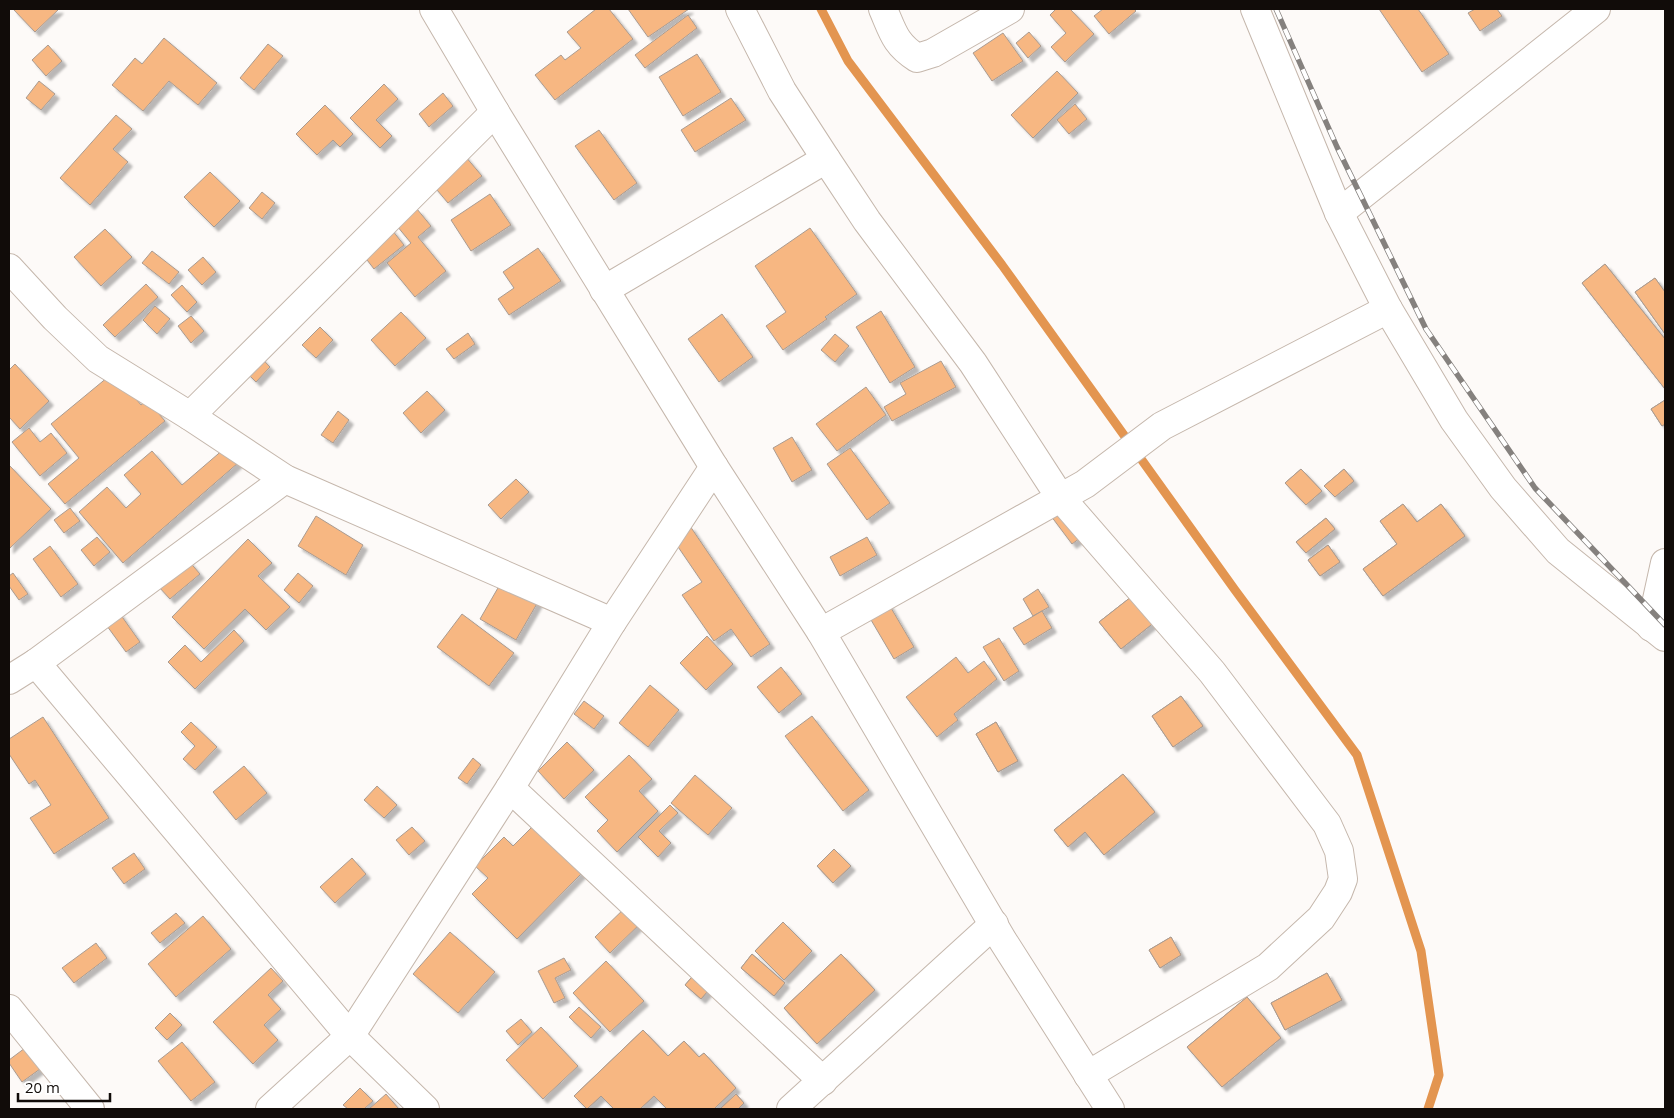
<svg xmlns="http://www.w3.org/2000/svg" width="1674" height="1118" font-family="'Open Sans',sans-serif">
	<style>
		.lines { fill: none; stroke-linecap: round; stroke-linejoin: round }
		.stream { stroke: #e39550; stroke-width: 9 }
		.building { fill: #f7b782; stroke: #a99b91; filter: url(#shadow) }
		.street-casing { stroke: #c5b7ac; stroke-width: 30 }
		.secondary-casing { stroke: #c5b7ac; stroke-width: 30 }
		.street { stroke: #fff; stroke-width: 28 }
		.secondary { stroke: #fff; stroke-width: 28 }
		.rail-casing { stroke: #85817e; stroke-width: 5.5 }
		.rail { stroke: #fff; stroke-width: 4; stroke-dasharray: 11; stroke-linecap: butt }
	</style>
	<defs>
		<filter id="shadow"><feDropShadow dx="4.5" dy="4.5" stdDeviation="1" flood-color="#0004"/></filter>
	</defs>
	<rect width="100%" height="100%" fill="#fdfaf8"/>
	<g class="lines">
		<path class="stream" d="M821 9 848 61 1002 265 1235 590 1357 755 1421 951 1439 1075 1428 1109"/>
	</g>
	<g class="building">
		<path d="M13 9H59L35 32Z"/>
		<path d="M596 9H609L633 39 555 100 535 75 561 55 565 60 581 48 567 32Z"/>
		<path d="M628 9H689L648 37Z"/>
		<path d="M1056 9H1070L1094 34 1065 62 1051 47 1066 33 1050 15Z"/>
		<path d="M1103 9H1134L1136 11 1109 34 1094 16Z"/>
		<path d="M1379 9H1418L1449 54 1422 72Z"/>
		<path d="M1475 9H1497L1502 16 1480 31 1468 13Z"/>
		<path d="M688 15 697 28 645 68 635 55Z"/>
		<path d="M1029 32 1041 46 1028 58 1016 43Z"/>
		<path d="M1003 33 1023 61 992 81 973 53Z"/>
		<path d="M164 38 217 83 198 105 169 81 143 111 112 85 135 58 142 64Z"/>
		<path d="M268 44 283 56 254 90 240 78Z"/>
		<path d="M48 45 62 61 46 76 32 60Z"/>
		<path d="M697 54 721 92 683 116 659 77Z"/>
		<path d="M1057 71 1078 93 1033 138 1011 115Z"/>
		<path d="M39 81 55 94 41 110 26 98Z"/>
		<path d="M384 84 398 99 376 120 392 136 380 148 350 118Z"/>
		<path d="M443 93 453 106 429 127 419 114Z"/>
		<path d="M731 98 746 120 695 152 681 130Z"/>
		<path d="M1075 104 1087 119 1069 134 1057 120Z"/>
		<path d="M325 105 353 134 340 147 333 140 317 155 296 134Z"/>
		<path d="M116 115 132 129 113 149 128 162 90 205 60 178Z"/>
		<path d="M599 130 637 183 614 200 575 146Z"/>
		<path d="M460 150 482 176 448 203 426 177Z"/>
		<path d="M210 172 240 201 214 227 184 197Z"/>
		<path d="M262 192 275 203 262 219 249 208Z"/>
		<path d="M490 194 511 225 471 251 451 220Z"/>
		<path d="M417 209 431 226 418 237 446 271 415 297 387 263 411 243 397 226Z"/>
		<path d="M384 220 404 245 374 269 354 243Z"/>
		<path d="M810 228 857 294 825 317 827 319 783 350 766 326 786 312 755 266Z"/>
		<path d="M105 229 132 257 101 286 74 257Z"/>
		<path d="M538 248 561 281 509 315 498 299 514 288 503 272Z"/>
		<path d="M152 251 179 272 169 284 142 263Z"/>
		<path d="M203 257 216 272 202 285 188 270Z"/>
		<path d="M1605 264 1665 339V389L1582 283Z"/>
		<path d="M1605 264 1665 339V389L1582 283Z"/>
		<path d="M1655 278 1665 292V334L1635 292Z"/>
		<path d="M1655 278 1665 292V334L1635 292Z"/>
		<path d="M146 284 158 297 115 337 103 325Z"/>
		<path d="M182 285 197 302 187 312 171 295Z"/>
		<path d="M155 306 170 319 157 334 143 320Z"/>
		<path d="M881 311 915 367 890 383 856 327Z"/>
		<path d="M401 312 426 338 395 366 371 340Z"/>
		<path d="M722 314 753 357 719 382 688 339Z"/>
		<path d="M191 316 204 331 191 343 178 326Z"/>
		<path d="M320 327 333 340 316 358 302 345Z"/>
		<path d="M468 333 475 344 454 359 446 349Z"/>
		<path d="M835 334 849 346 835 362 821 350Z"/>
		<path d="M251 347 270 367 256 382 236 362Z"/>
		<path d="M941 361 956 387 892 421 884 407 906 394 900 383Z"/>
		<path d="M15 364 49 401 20 429 9 417V370Z"/>
		<path d="M114 372 141 405 147 400 165 421 65 504 48 484 79 458 51 424Z"/>
		<path d="M866 387 886 415 837 451 816 424Z"/>
		<path d="M427 391 445 410 421 433 403 413Z"/>
		<path d="M1665 400V424L1662 426 1651 409Z"/>
		<path d="M1665 400V424L1662 426 1651 409Z"/>
		<path d="M338 411 349 420 333 443 321 435Z"/>
		<path d="M29 428 40 442 51 433 67 453 40 476 12 442Z"/>
		<path d="M792 437 812 470 792 482 773 448Z"/>
		<path d="M225 448 238 463 123 563 79 512 107 487 126 508 141 494 124 475 152 451 182 485Z"/>
		<path d="M850 448 890 503 867 520 827 464Z"/>
		<path d="M9 465 51 509 9 549Z"/>
		<path d="M1301 469 1322 491 1306 505 1285 483Z"/>
		<path d="M1301 469 1322 491 1306 505 1285 483Z"/>
		<path d="M1344 469 1354 481 1335 497 1324 486Z"/>
		<path d="M1344 469 1354 481 1335 497 1324 486Z"/>
		<path d="M516 479 529 492 501 519 488 505Z"/>
		<path d="M1075 498 1095 527 1072 544 1051 516Z"/>
		<path d="M1403 504 1417 522 1441 504 1465 536 1383 596 1363 569 1397 544 1380 521Z"/>
		<path d="M1403 504 1417 522 1441 504 1465 536 1383 596 1363 569 1397 544 1380 521Z"/>
		<path d="M70 508 80 521 64 533 54 520Z"/>
		<path d="M316 516 363 545 346 575 298 546Z"/>
		<path d="M1326 518 1335 529 1306 553 1296 542Z"/>
		<path d="M1326 518 1335 529 1306 553 1296 542Z"/>
		<path d="M690 526 770 644 751 657 731 629 714 641 682 595 702 582 672 538Z"/>
		<path d="M97 537 110 552 94 566 81 550Z"/>
		<path d="M867 537 877 555 840 576 830 557Z"/>
		<path d="M248 539 272 563 258 576 290 607 266 630 245 609 204 649 172 617Z"/>
		<path d="M1328 545 1340 562 1320 576 1308 560Z"/>
		<path d="M1328 545 1340 562 1320 576 1308 560Z"/>
		<path d="M50 546 78 584 61 597 33 559Z"/>
		<path d="M188 560 200 574 170 599 158 586Z"/>
		<path d="M13 573 28 594 19 600 9 586V576Z"/>
		<path d="M298 573 313 586 299 603 284 590Z"/>
		<path d="M506 574 542 595 516 640 480 619Z"/>
		<path d="M1145 586 1166 613 1121 649 1099 622Z"/>
		<path d="M1145 586 1166 613 1121 649 1099 622Z"/>
		<path d="M1038 589 1049 607 1033 616 1023 599Z"/>
		<path d="M884 596 914 647 894 659 864 608Z"/>
		<path d="M113 604 140 642 126 652 107 626Z"/>
		<path d="M1042 611 1052 628 1024 645 1013 628Z"/>
		<path d="M462 614 514 653 489 686 437 647Z"/>
		<path d="M234 630 244 641 195 689 168 662 185 645 201 662Z"/>
		<path d="M707 636 733 664 706 690 680 663Z"/>
		<path d="M999 638 1019 671 1004 681 983 647Z"/>
		<path d="M956 657 968 673 984 661 997 679 954 714 958 720 937 737 906 697Z"/>
		<path d="M781 667 802 694 779 713 757 687Z"/>
		<path d="M650 685 679 710 648 747 619 723Z"/>
		<path d="M1181 696 1203 726 1173 747 1152 716Z"/>
		<path d="M1181 696 1203 726 1173 747 1152 716Z"/>
		<path d="M584 701 604 716 594 729 574 714Z"/>
		<path d="M812 716 869 790 843 811 785 736Z"/>
		<path d="M43 717 109 818 54 854 30 818 51 805 35 780 29 784 9 754V739Z"/>
		<path d="M191 722 217 747 195 770 183 759 195 746 181 732Z"/>
		<path d="M996 722 1018 761 998 772 976 734Z"/>
		<path d="M996 722 1018 761 998 772 976 734Z"/>
		<path d="M567 742 594 770 564 799 538 771Z"/>
		<path d="M629 755 652 779 639 791 658 811 617 852 597 831 608 820 585 797Z"/>
		<path d="M473 758 481 765 467 784 458 778Z"/>
		<path d="M244 766 267 793 236 820 213 792Z"/>
		<path d="M1123 774 1155 812 1104 855 1085 832 1068 847 1054 830Z"/>
		<path d="M1123 774 1155 812 1104 855 1085 832 1068 847 1054 830Z"/>
		<path d="M695 775 732 808 708 835 671 803Z"/>
		<path d="M377 786 397 805 384 818 364 800Z"/>
		<path d="M670 805 678 813 659 831 671 843 658 857 638 837Z"/>
		<path d="M534 825 582 873 517 939 472 894 488 878 475 866 504 837 513 846Z"/>
		<path d="M412 827 425 841 409 855 396 840Z"/>
		<path d="M834 849 851 866 833 883 817 866Z"/>
		<path d="M834 849 851 866 833 883 817 866Z"/>
		<path d="M134 853 145 869 124 884 112 868Z"/>
		<path d="M352 858 366 874 335 903 320 887Z"/>
		<path d="M630 903 645 919 610 953 595 937Z"/>
		<path d="M176 913 185 923 160 943 151 933Z"/>
		<path d="M203 916 231 949 176 997 148 964Z"/>
		<path d="M783 922 812 951 784 980 755 951Z"/>
		<path d="M783 922 812 951 784 980 755 951Z"/>
		<path d="M450 932 495 972 458 1013 413 974Z"/>
		<path d="M1171 937 1181 955 1160 968 1149 950Z"/>
		<path d="M1171 937 1181 955 1160 968 1149 950Z"/>
		<path d="M96 943 107 958 74 983 62 968Z"/>
		<path d="M752 954 785 983 774 996 741 968Z"/>
		<path d="M752 954 785 983 774 996 741 968Z"/>
		<path d="M841 954 875 990 817 1044 784 1008Z"/>
		<path d="M841 954 875 990 817 1044 784 1008Z"/>
		<path d="M564 958 571 970 555 978 565 998 554 1003 538 971Z"/>
		<path d="M606 961 644 1001 610 1032 573 993Z"/>
		<path d="M271 968 283 981 268 995 281 1009 264 1025 278 1040 253 1064 213 1022Z"/>
		<path d="M698 970 714 984 701 999 685 985Z"/>
		<path d="M698 970 714 984 701 999 685 985Z"/>
		<path d="M1327 973 1342 1000 1285 1030 1271 1003Z"/>
		<path d="M1327 973 1342 1000 1285 1030 1271 1003Z"/>
		<path d="M1247 997 1281 1038 1222 1087 1187 1047Z"/>
		<path d="M1247 997 1281 1038 1222 1087 1187 1047Z"/>
		<path d="M579 1007 601 1027 591 1038 569 1017Z"/>
		<path d="M170 1013 182 1025 167 1040 155 1028Z"/>
		<path d="M521 1019 532 1032 518 1045 506 1031Z"/>
		<path d="M541 1027 578 1066 543 1099 506 1060Z"/>
		<path d="M643 1030 668 1056 684 1041 699 1057 704 1053 736 1088 714 1109H667L654 1096 640 1109H614L601 1096 587 1109 574 1096Z"/>
		<path d="M643 1030 668 1056 684 1041 699 1057 704 1053 736 1088 714 1109H667L654 1096 640 1109H614L601 1096 587 1109 574 1096Z"/>
		<path d="M182 1042 215 1082 191 1101 158 1061Z"/>
		<path d="M25 1048 40 1069 22 1082 9 1063V1060Z"/>
		<path d="M360 1088 373 1101 364 1109H348L343 1105Z"/>
		<path d="M386 1094 399 1109H369Z"/>
		<path d="M736 1094 744 1103 738 1109H720Z"/>
		<path d="M736 1094 744 1103 738 1109H720Z"/>
	</g>
	<g class="lines">
		<defs>
			<g id="street">
				<path d="M740 9 782 91 826 159 867 221 973 363 1060 497 1212 672 1327 824 1339 851 1343 879 1338 892 1321 918 1268 967 1088 1075"/>
				<path d="M883 9C893 32 895 44 917 58L933 53 1010 9"/>
				<path d="M1255 9 1339 213 1388 309 1454 420 1503 488 1558 551 1665 637"/>
				<path d="M1339 213 1596 9"/>
				<path d="M9 268 55 318 98 359 190 416 285 479 612 622"/>
				<path d="M604 290 826 159"/>
				<path d="M190 416 495 112"/>
				<path d="M1651 627 1665 563"/>
				<path d="M821 632 1085 484 1162 426 1388 309"/>
				<path d="M36 663 350 1036 425 1109"/>
				<path d="M9 680 36 663 285 479"/>
				<path d="M510 788 823 1081"/>
				<path d="M9 1009 90 1109"/>
				<path d="M270 1109 350 1036 510 788 612 622 714 467"/>
				<path d="M791 1109 994 924"/>
			</g>
			<path id="secondary" d="M434 9 495 112 714 467 821 632 1003 941 1110 1109"/>
		</defs>
		<use href="#street" class="street-casing"/>
		<use href="#secondary" class="secondary-casing"/>
		<use href="#street" class="street"/>
		<use href="#secondary" class="secondary"/>
		<defs>
			<path id="rail" d="M1276 9 1337 147 1426 329 1535 488 1665 625"/>
		</defs>
		<use href="#rail" class="rail-casing"/>
		<use href="#rail" class="rail"/>
	</g>
	<rect width="1674" height="1118" fill="none" stroke="#110c09" stroke-width="20"/>
	<path d="M18 1093v8h92v-8" fill="none" stroke="#110c09" stroke-width="2.5"/>
	<text x="25" y="1093" font-size="15" fill="#110c09" stroke="#ffffff" stroke-width="4" paint-order="stroke">20 m</text>
</svg>
